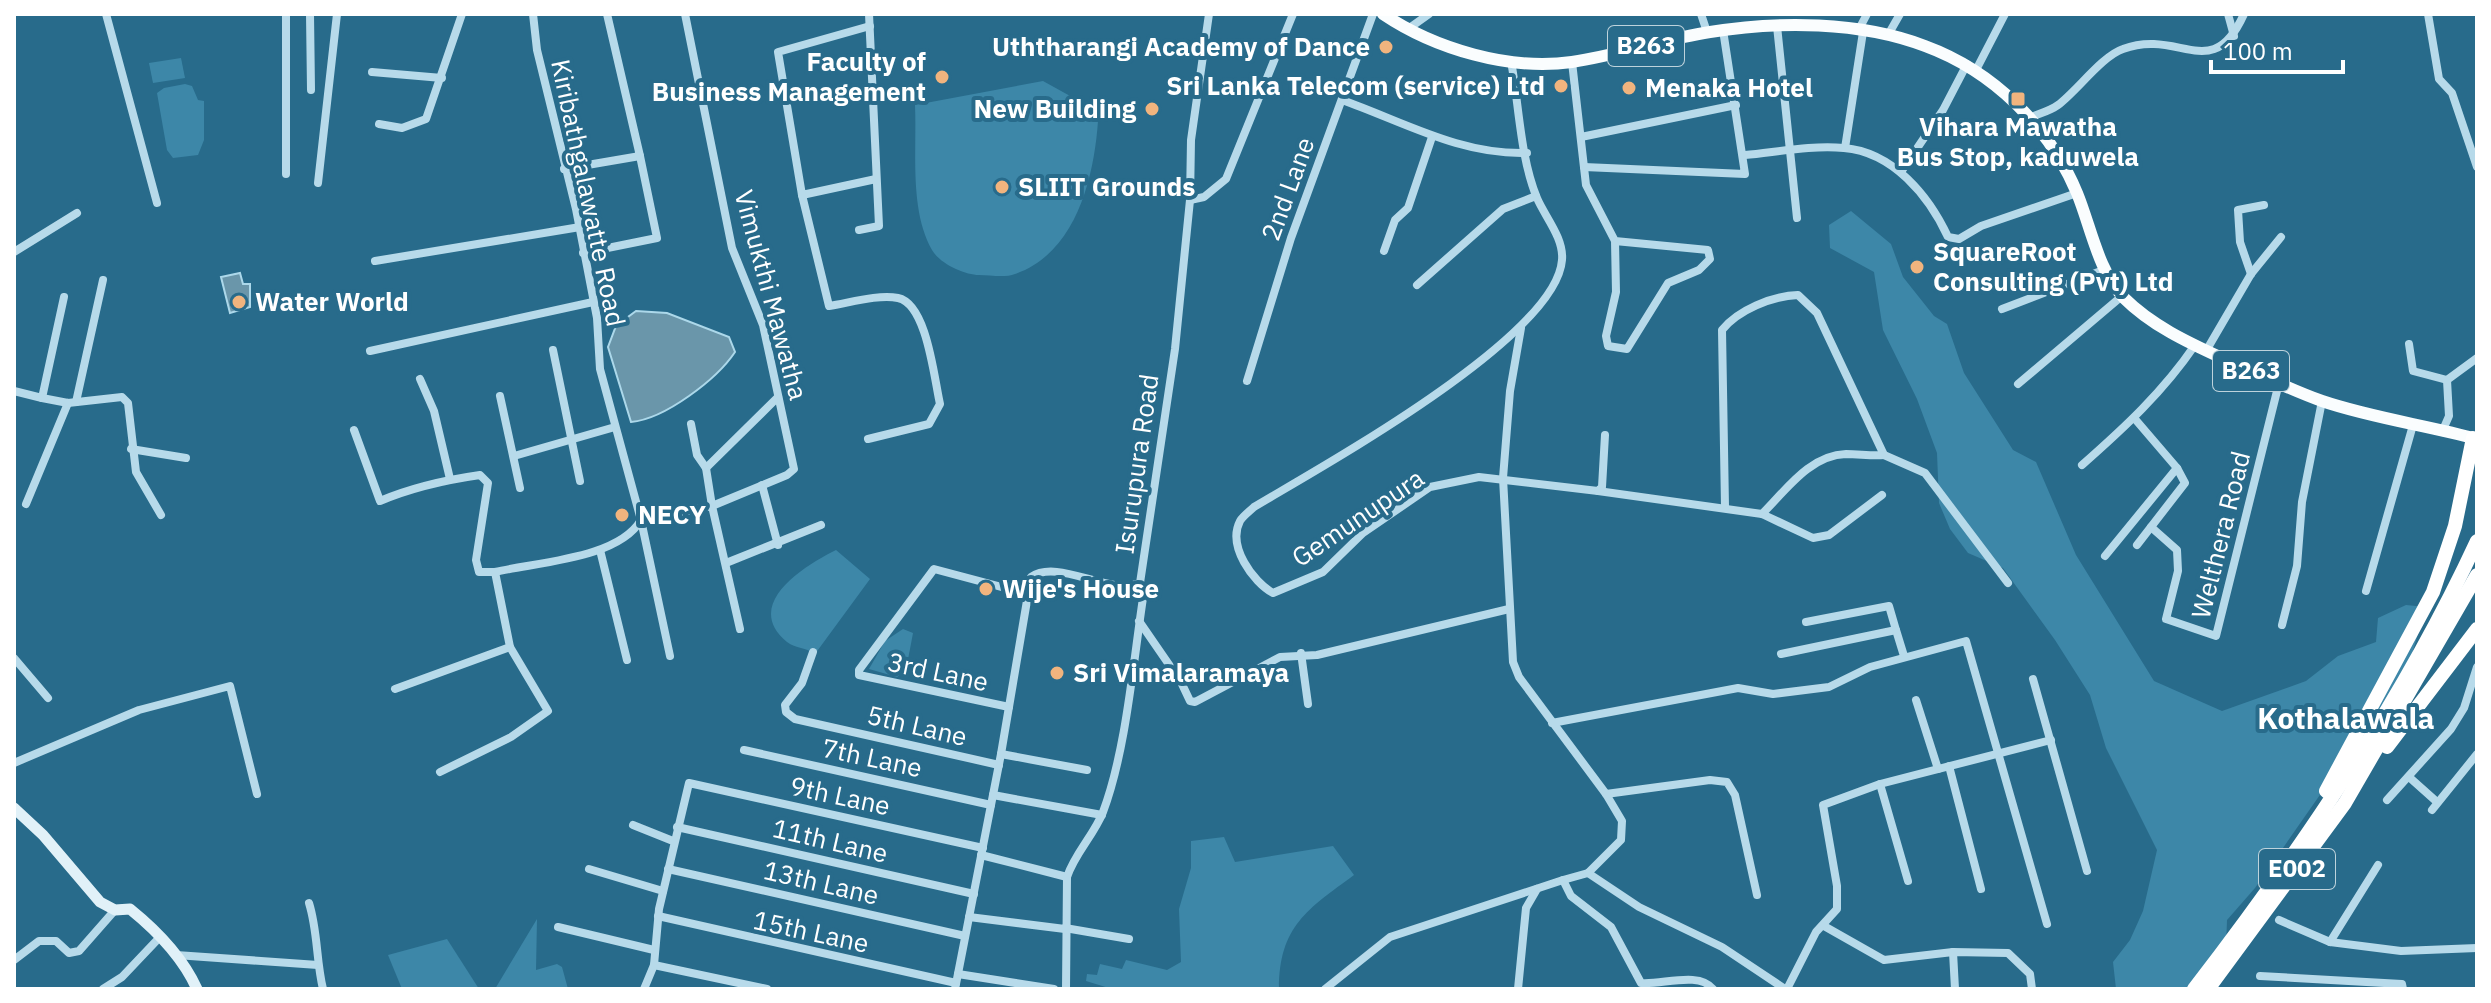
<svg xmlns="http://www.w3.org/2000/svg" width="2491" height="1003" font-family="'IBM Plex Sans',sans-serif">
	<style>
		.green { fill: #3d87a8 }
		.water { fill: #6a96aa; stroke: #acd8ea; stroke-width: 2 }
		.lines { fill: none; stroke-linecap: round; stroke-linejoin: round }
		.street { stroke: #b7daea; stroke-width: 8 }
		.secondary { stroke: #e1f1f8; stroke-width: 11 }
		.primary { stroke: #fafdfe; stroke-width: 12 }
		.highway { stroke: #fff; stroke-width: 14 }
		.poi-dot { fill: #f1b47e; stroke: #286b8b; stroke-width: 3 }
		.labels { text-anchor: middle; stroke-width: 8; stroke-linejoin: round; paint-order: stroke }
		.shield { fill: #286b8b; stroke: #bed3dc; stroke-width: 2 }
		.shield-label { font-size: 24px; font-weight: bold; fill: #fff }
		.poi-label { font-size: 26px; font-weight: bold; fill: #fff; stroke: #286b8b; text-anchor: start }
		.street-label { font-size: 26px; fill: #fff; stroke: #286b8b }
		.quarter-label { font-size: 30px; font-weight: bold; fill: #fff; stroke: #286b8b }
	</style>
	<rect width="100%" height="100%" fill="#286b8b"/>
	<g class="green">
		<path d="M181 58 185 78 153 83 149 63Z"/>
		<path d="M1043 81 1081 102 1098 121C1094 178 1076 253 1015 274 1005 278 990 275 979 275 965 275 940 264 932 250 909 210 917 150 915 105Z"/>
		<path d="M185 84 192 86 198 100 204 101V140L198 155 173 158 167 150 157 93 164 88Z"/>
		<path d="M1851 211 1891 244 1903 277 1934 316 1947 324 1964 373 2013 450 2036 462 2076 555 2154 681 2222 711 2306 681 2338 656 2376 642 2378 618 2406 605 2426 607 2412 654 2377 725 2338 769 2255 888 2227 920 2225 975 2217 989H2116L2113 962 2130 940 2143 911 2157 850 2106 748 2090 695 2055 640 2003 568 1968 553 1950 529 1939 503 1937 453 1917 399 1883 330 1874 272 1830 248 1829 225Z"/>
		<path d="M836 550 870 579 815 654C806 647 796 649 787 642 741 604 806 565 836 550Z"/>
		<path d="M903 629 913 633 906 670 897 677 869 669 885 641Z"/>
		<path d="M1224 837 1235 862 1333 846 1354 875C1308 909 1279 926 1279 989H1112L1086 981 1087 974 1097 975 1100 964 1122 969 1126 960 1167 970 1181 962 1179 909 1191 868V841Z"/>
		<path d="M537 919 536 970 557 964 562 967 568 989H495Z"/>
		<path d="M447 939 479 989H402L388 955Z"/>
	</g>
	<g class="water">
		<path d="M240 273 243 284H250V307L230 313 221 277Z"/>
		<path d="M636 311 667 313 729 337 735 352C717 379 665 419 631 422L608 347 616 326Z"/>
	</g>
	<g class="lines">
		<g class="street">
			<path d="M106 14 157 203"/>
			<path d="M310 14 311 90"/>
			<path d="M685 14 732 248 763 325 794 469 787 475 712 506 740 629"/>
			<path d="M1701 14 1707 32"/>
			<path d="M2228 14 2234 36"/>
			<path d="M2428 14 2439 79 2452 93 2477 167"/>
			<path d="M870 26 778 52 802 195 876 179"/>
			<path d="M1777 26 1797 218"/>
			<path d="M1408 29 1429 14"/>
			<path d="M1858 31 1867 14"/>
			<path d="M1888 35 1900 14"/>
			<path d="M1511 61C1519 104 1520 157 1537 198 1545 217 1564 238 1562 260 1556 338 1319 468 1254 507 1250 511 1243 516 1240 521 1227 546 1253 582 1273 593L1323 572 1363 533 1430 487 1479 477 1598 491 1602 487 1605 435"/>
			<path d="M1572 62 1586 185 1615 241 1616 292 1606 336 1608 346 1627 349 1668 283 1699 270 1710 259 1708 250 1615 241"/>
			<path d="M1976 70 2005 14"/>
			<path d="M372 72 442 78"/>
			<path d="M1342 100C1404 122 1460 155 1527 153"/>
			<path d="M2029 118C2038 114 2050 111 2058 105 2077 91 2102 56 2123 49 2180 28 2212 85 2244 14"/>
			<path d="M379 124 402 128 426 119 462 14"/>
			<path d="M1581 137 1736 105"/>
			<path d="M1845 148 1863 32"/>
			<path d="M1745 155C1777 152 1812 145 1844 148 1893 152 1929 196 1948 237L1959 239 1981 226 2077 193"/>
			<path d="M1584 167 1745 174 1723 30"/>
			<path d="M564 169 640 156 607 14"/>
			<path d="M1901 172 1943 110 1967 64"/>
			<path d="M286 174V14"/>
			<path d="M318 183 337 14"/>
			<path d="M802 195 829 306C849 303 878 294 898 298 927 304 934 378 940 404L929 424 868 439"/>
			<path d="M1190 200 1204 197 1226 179 1293 14"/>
			<path d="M859 230 879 226 869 14"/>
			<path d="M1384 251 1395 220 1408 208 1432 137"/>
			<path d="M14 252 77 213"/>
			<path d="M583 253 657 238 640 156"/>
			<path d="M375 261 580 227"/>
			<path d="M2251 274 2240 242 2238 210 2264 205"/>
			<path d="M1417 285 1503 209 1536 196"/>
			<path d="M2002 309 2106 269"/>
			<path d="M1521 328 1510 391 1503 478 1513 662 1519 677 1606 794 1622 821 1621 840 1588 873 1563 880 1571 896 1611 927 1641 983C1662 985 1699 971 1713 989"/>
			<path d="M2409 344 2413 371 2447 380"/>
			<path d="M553 350 580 481"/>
			<path d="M370 351 593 302"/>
			<path d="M2206 351 2251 274 2281 237"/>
			<path d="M420 379 434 411 450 479"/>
			<path d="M1247 381 1291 238 1373 14"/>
			<path d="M2018 384 2122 296"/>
			<path d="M14 391 42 398 64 297"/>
			<path d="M500 396 520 488"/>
			<path d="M42 398 68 403 122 397 128 403 136 472 161 515"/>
			<path d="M76 402 103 280"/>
			<path d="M2135 419 2177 468 2185 483 2137 545"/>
			<path d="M354 430 380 501C413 487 445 480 480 475L488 483 476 560 479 572H495L510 647 395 689"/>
			<path d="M2442 432 2449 416 2447 380 2477 358"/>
			<path d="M131 449 186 458"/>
			<path d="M514 456 615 427"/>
			<path d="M2082 465C2124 428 2163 392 2195 345"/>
			<path d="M706 468 778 397"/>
			<path d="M762 485 778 545"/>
			<path d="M1598 491 1762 514 1813 538 1829 535 1882 495"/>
			<path d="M26 504 68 403"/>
			<path d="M1725 507 1722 330C1738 310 1772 296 1798 295L1817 313 1884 455 1925 473 2008 583"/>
			<path d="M1762 514C1786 490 1810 455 1846 454 1859 454 1872 456 1884 455"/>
			<path d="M2151 527 2177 550 2178 571 2166 619 2216 636 2279 383"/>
			<path d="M600 550 627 660"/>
			<path d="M2105 556 2177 468"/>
			<path d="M726 563 821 525"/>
			<path d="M495 572C537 562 618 559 641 520L600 369 597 318 576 209 537 50 533 14"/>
			<path d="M2366 591 2413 425"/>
			<path d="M1139 621 1181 682 1190 701 1195 702 1280 657 1317 655 1509 609"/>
			<path d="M1806 622 1889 606 1896 630"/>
			<path d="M2282 625 2297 566 2302 502 2322 401"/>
			<path d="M813 652 802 683 785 705 786 712 795 719 999 765"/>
			<path d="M1301 653 1308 704"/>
			<path d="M1781 654 1896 630 1904 656"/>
			<path d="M670 656 641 520 712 506 706 468 697 455 691 424"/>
			<path d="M14 658 48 698"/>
			<path d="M2033 679 2087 871"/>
			<path d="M1916 700 1938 769"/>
			<path d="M1009 707 859 675V670L934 569 1028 594"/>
			<path d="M1552 723 1738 688 1773 694 1829 687 1870 667 1966 641 2047 924"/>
			<path d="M744 750 991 805"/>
			<path d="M1001 754 1087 770"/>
			<path d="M14 763 139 710 230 686 257 794"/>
			<path d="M1949 766 1981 889"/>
			<path d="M440 772 511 737 548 711 510 647"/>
			<path d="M2409 777 2437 802"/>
			<path d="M1880 784 1908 881"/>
			<path d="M1606 794 1710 780 1727 782 1735 795 1757 895"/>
			<path d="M993 795 1102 815"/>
			<path d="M2387 800 2451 729 2464 708 2477 667"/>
			<path d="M2432 810 2477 754"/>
			<path d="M633 825 673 841"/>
			<path d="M677 827 974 894"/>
			<path d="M981 855 1067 877"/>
			<path d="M589 869 663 891"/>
			<path d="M668 869 965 936"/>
			<path d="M1588 873 1639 907 1722 947 1785 989"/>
			<path d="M309 903C318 932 316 960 323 989"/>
			<path d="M658 916 956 983"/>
			<path d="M969 917 1065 929"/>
			<path d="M2279 920 2330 942 2401 951 2477 948"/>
			<path d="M1824 926 1884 960 1953 952 2008 953 2030 974 2032 989"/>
			<path d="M558 927 654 950"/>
			<path d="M1065 928 1129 939"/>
			<path d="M2330 942 2378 865"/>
			<path d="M1953 952 1955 989"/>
			<path d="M176 955 318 965"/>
			<path d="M14 960 39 941H56L69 953 79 951 115 910"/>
			<path d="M654 965 767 989"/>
			<path d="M958 974 1054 989"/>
			<path d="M2260 976 2402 984 2403 989"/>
			<path d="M103 989 122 977 159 938"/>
			<path d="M644 989 654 965 659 909 689 783 983 848"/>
			<path d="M955 989 1001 754 1031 577C1058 558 1110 596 1140 583L1175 349 1190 200 1191 140 1209 14"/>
			<path d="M1066 989 1067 877C1075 853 1094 835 1103 812 1126 751 1133 664 1143 598L1140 583"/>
			<path d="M1325 989 1390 937 1563 880"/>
			<path d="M1518 989 1526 908 1537 889"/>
			<path d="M1787 989 1816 932 1837 909V886L1823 805 1880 784 2051 740"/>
		</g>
		<path class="secondary" d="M14 808 43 835 100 902 115 910 130 909C156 930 183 958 197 989"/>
		<path class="primary" d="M1383 14C1435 49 1510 71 1572 62 1619 55 1664 39 1710 32 1778 21 1860 21 1925 46 1993 71 2049 126 2077 193 2091 227 2098 271 2124 298 2151 325 2187 342 2222 358 2255 372 2288 389 2322 401 2372 418 2426 425 2477 439"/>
		<g class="highway">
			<path d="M2387 747 2477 629"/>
			<path d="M2326 791 2433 592 2455 526 2473 438"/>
			<path d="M2194 989C2301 850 2403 701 2477 541"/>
			<path d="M2208 989 2345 803 2477 575"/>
		</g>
	</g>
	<g class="poi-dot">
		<circle cx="1386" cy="47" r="8"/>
		<circle cx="942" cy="77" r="8"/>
		<circle cx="1561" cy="86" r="8"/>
		<circle cx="1629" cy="88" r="8"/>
		<rect x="2010" y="91" width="16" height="16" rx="4"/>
		<circle cx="1152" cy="109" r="8"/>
		<circle cx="1002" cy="187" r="8"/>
		<circle cx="1917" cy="267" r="8"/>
		<circle cx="239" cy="302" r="8"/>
		<circle cx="622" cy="515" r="8"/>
		<circle cx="986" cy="589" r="8"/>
		<circle cx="1057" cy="673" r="8"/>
	</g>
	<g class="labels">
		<g class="shield">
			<rect x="1608" y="26" width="76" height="40" rx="6"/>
			<rect x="2213" y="351" width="76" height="40" rx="6"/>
			<rect x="2259" y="849" width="76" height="40" rx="6"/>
		</g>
		<g class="shield-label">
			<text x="1646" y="54">B263</text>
			<text x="2251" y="379">B263</text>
			<text x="2297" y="877">E002</text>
		</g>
		<g class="poi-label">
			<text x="1370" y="56" text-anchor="end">Uththarangi Academy of Dance</text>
			<text x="926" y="71" text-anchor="end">Faculty of<tspan x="926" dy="30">Business Management</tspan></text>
			<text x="1545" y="95" text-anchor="end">Sri Lanka Telecom (service) Ltd</text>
			<text x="1645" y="97">Menaka Hotel</text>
			<text x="1136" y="118" text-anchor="end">New Building</text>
			<text x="2018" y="136" text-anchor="middle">Vihara Mawatha<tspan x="2018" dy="30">Bus Stop, kaduwela</tspan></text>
			<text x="1018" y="196">SLIIT Grounds</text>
			<text x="1933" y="261">SquareRoot<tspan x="1933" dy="30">Consulting (Pvt) Ltd</tspan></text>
			<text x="255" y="311">Water World</text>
			<text x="638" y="524">NECY</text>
			<text x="1002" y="598">Wije's House</text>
			<text x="1073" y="682">Sri Vimalaramaya</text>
		</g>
		<g class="street-label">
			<text transform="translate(1288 189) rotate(-70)" y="9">2nd Lane</text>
			<text transform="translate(588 193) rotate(78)" y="9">Kiribathgalawatte Road</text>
			<text transform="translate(771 295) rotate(75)" y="9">Vimukthi Mawatha</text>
			<text transform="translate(1137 464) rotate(-82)" y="9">Isurupura Road</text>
			<text transform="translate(1358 518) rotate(-34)" y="9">Gemunupura</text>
			<text transform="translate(2221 535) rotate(-76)" y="9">Welthera Road</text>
			<text transform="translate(938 672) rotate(12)" y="9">3rd Lane</text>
			<text transform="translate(917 726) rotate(13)" y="9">5th Lane</text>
			<text transform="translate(872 758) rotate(12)" y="9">7th Lane</text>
			<text transform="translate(840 796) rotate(12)" y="9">9th Lane</text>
			<text transform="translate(830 841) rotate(13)" y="9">11th Lane</text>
			<text transform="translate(821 883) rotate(13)" y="9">13th Lane</text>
			<text transform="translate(811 932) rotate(12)" y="9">15th Lane</text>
		</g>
		<g class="quarter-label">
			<text x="2346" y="729">Kothalawala</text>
		</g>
	</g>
	<rect width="2491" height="1003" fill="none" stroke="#ffffff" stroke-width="32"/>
	<path d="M2211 60v12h132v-12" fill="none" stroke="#ffffff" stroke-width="4"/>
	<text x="2223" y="60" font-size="24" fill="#ffffff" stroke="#286b8b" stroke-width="6" paint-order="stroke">100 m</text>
</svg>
